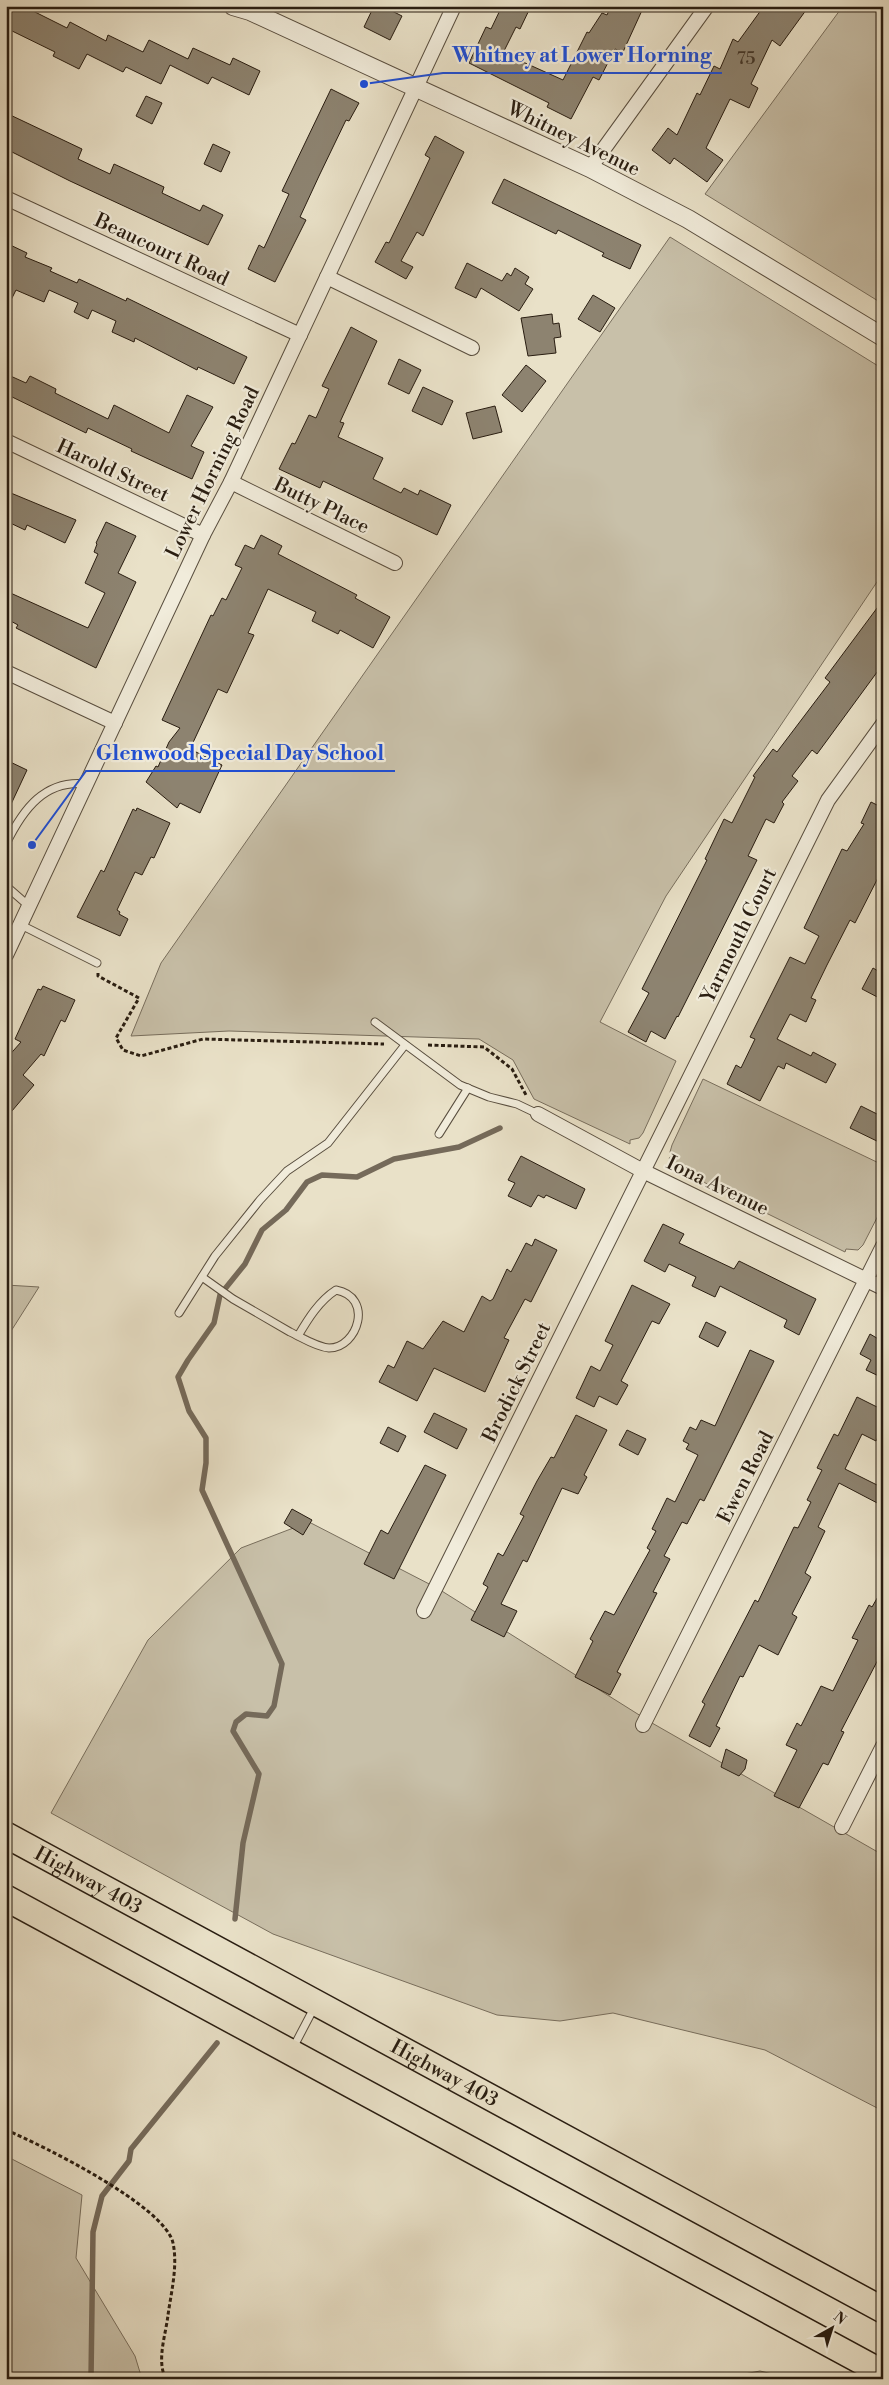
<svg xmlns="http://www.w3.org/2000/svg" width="889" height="2385" font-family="'Libre Bodoni',serif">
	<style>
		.green { fill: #c8c0a9; stroke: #786e5d }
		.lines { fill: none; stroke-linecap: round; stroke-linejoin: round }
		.stream { stroke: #756a5a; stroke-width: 5.5 }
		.building { fill: #8d8370; stroke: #291d11 }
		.service-casing { stroke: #594e3f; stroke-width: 9 }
		.minor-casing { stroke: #594e3f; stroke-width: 16 }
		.tertiary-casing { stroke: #594e3f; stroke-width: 20 }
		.motorway-casing { stroke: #291d11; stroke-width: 28 }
		.path { stroke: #291d11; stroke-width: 3; stroke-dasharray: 4 2.5; stroke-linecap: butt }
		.service { stroke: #f1ecdb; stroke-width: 7 }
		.minor { stroke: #f1ecdb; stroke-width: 14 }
		.tertiary { stroke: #f1ecdb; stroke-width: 18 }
		.motorway { stroke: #e9e1c8; stroke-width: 25 }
		.labels { text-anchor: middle; stroke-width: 4.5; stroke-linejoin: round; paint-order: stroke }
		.number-label { font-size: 18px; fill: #423629 }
		.street-label { font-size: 20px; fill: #291d11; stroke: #f1ecdb }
		.leader { fill: none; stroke: #1d4ed8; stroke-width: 2 }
		.callout-dot { fill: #1d4ed8; stroke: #f1ecdb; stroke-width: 2 }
		.callout-label { font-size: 21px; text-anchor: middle; font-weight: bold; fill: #1d4ed8; stroke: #f1ecdb; stroke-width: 4.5; stroke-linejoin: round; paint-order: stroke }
	</style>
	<rect width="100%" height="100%" fill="#e9e1c8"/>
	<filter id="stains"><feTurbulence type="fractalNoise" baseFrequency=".004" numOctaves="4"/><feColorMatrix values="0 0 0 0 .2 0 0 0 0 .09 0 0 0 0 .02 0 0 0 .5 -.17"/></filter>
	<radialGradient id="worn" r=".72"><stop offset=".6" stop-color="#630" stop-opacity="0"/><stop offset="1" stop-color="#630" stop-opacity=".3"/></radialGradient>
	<g class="green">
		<path d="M843 6H883V304L705 194Z"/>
		<path d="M670 237 883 369V573L666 896 600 1022 676 1061 643 1133 639 1138 630 1140V1144L534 1099 513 1060 479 1039 229 1031 131 1036 161 963Z"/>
		<path d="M703 1079 883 1165V1206L863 1245 858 1250 846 1249 845 1252 677 1169 669 1158 672 1156 670 1152 672 1145Z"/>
		<path d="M6 1285 39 1287 6 1339Z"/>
		<path d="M309 1522 437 1588 652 1723 883 1855V2111L765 2050 613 2013 560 2021 497 2015 273 1934 51 1813 148 1640 241 1548Z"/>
		<path d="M6 2156 82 2195 76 2258 135 2356 142 2379H9L6 2373Z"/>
		<path d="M760 2371 793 2379H718Z"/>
	</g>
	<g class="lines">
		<g class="stream">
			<path d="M235 1919 243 1843 259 1774 233 1731 236 1722 246 1714 267 1716 274 1706 282 1664 202 1490 206 1463V1438L189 1411 178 1377 188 1360 214 1323 220 1295 245 1264 262 1230 286 1210 307 1182 322 1175 357 1177 394 1159 459 1147 500 1128"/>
			<path d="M91 2379 93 2232 102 2196 129 2161 131 2149 217 2043"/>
		</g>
	</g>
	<g class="building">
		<path d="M6 6H23L67 28 70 22 106 41 108 35 143 52 149 40 188 59 193 48 230 65 233 58 260 71 249 95 212 77 208 84 170 65 161 84 126 67 123 72 87 54 79 69 53 56 55 52 6 28Z"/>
		<path d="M374 6H382L402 16 390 40 364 27Z"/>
		<path d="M502 6H531L520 29 516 27 503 53 563 80 587 32 589 33 602 13 607 15 611 6H644L623 52 615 49 599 80 593 77 571 119 547 107 549 103 469 63 486 27 491 29Z"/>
		<path d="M764 6H809L780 46 772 40 751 84 758 88 749 108 730 99 706 148 723 160 707 182 674 158 670 164 652 150 668 128 677 135 697 93 700 95 714 66 720 69 733 39 738 42Z"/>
		<path d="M331 89 359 103 349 121 346 120 319 176 300 217 306 220 275 282 248 269 259 245 264 248 289 194 282 191Z"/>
		<path d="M146 96 162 103 152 124 136 116Z"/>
		<path d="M6 113 82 149 78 159 110 174 114 164 164 187 162 193 200 211 203 205 223 215 208 245 70 181 6 149Z"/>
		<path d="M435 136 464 152 423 236 417 232 401 261 413 267 406 279 375 262 386 242 389 243 413 194 430 158 425 155Z"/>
		<path d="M213 144 230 152 221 172 204 164Z"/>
		<path d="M504 179 641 245 630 269 602 256 604 253 558 230 556 234 492 203Z"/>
		<path d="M6 243 27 253 25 257 52 268 50 271 77 283 79 279 126 301 127 298 247 357 234 384 198 367 197 370 135 338 134 342 112 332 116 321 92 310 88 319 74 312 78 303 49 290 44 302 16 290 6 310Z"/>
		<path d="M467 263 502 281 507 273 511 276 515 268 529 277 525 284 533 289 519 311 481 288 476 298 455 288Z"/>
		<path d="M593 295 615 308 600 332 578 319Z"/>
		<path d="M552 314 553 324 559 323 561 337 554 338 556 353 528 356 521 318Z"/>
		<path d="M351 327 377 341 340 422 344 423 338 437 383 458 373 479 401 493 404 488 418 495 420 490 451 505 437 535 323 481 320 488 279 469 292 443 295 444 309 415 316 418 329 389 322 386Z"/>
		<path d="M399 359 421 370 409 394 388 384Z"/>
		<path d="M526 365 546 381 522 412 502 395Z"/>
		<path d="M6 374 26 383 30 376 56 389 55 393 108 419 114 405 169 433 187 395 213 407 191 446 204 452 192 479 131 451 132 449 88 428 86 433 6 394Z"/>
		<path d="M423 387 453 401 442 425 412 411Z"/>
		<path d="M495 406 502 432 473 439 466 413Z"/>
		<path d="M6 491 76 520 65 543 27 525 25 530 6 521Z"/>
		<path d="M106 522 136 536 118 573 136 582 96 668 16 628 18 625 7 619 11 611 6 609V591L88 628 105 593 85 583 98 554 94 552 97 544 96 543Z"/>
		<path d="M261 535 282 546 278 554 357 595 355 598 390 617 373 648 340 630 338 634 312 621 316 612 268 589 248 633 254 635 227 693 218 689 190 749 222 765 200 813 180 803 177 808 146 782 156 766 158 767 169 742 180 728 162 720 211 615 213 616 222 598 226 600 242 568 235 565 245 545 254 549Z"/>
		<path d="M883 600V664L817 754 812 750 792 776 798 781 782 802 784 804 774 823 766 819 748 856 757 860 678 1017 677 1016 665 1039 651 1031 646 1042 628 1032 649 993 642 989 707 860 705 859 724 819 732 823 755 777 753 776 773 749 777 752 830 682 825 678Z"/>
		<path d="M6 760 27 770 6 815Z"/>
		<path d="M871 802 883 808V868L855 923 850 920 827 965 811 998 816 1000 806 1022 790 1014 777 1039 811 1056 813 1052 836 1064 826 1083 786 1063 784 1069 778 1066 760 1101 727 1084 736 1065 741 1068 755 1039 750 1037 790 957 805 964 819 936 804 928 842 849 847 851 864 824 861 823Z"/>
		<path d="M137 808 170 823 154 858 151 857 142 875 135 872 117 910 120 912 119 914 128 919 120 936 77 917 101 870 104 872 133 809 136 811Z"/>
		<path d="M873 968 883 974V1000L862 989Z"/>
		<path d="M43 986 75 1000 65 1022 61 1020 44 1056 41 1054 23 1075 34 1085 6 1118V1059L21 1042 15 1039 38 989 41 990Z"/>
		<path d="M861 1106 883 1117V1144L850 1128Z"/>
		<path d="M521 1156 585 1189 576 1209 546 1195 544 1198 538 1195 531 1207 508 1196 515 1183 508 1180Z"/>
		<path d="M663 1224 684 1234 679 1243 734 1269 739 1261 816 1299 799 1335 784 1327 787 1320 720 1286 715 1297 692 1286 696 1277 669 1264 665 1272 644 1261Z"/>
		<path d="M535 1239 557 1250 531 1302 525 1299 504 1338 509 1340 485 1392 434 1368 417 1401 379 1382 388 1365 394 1368 407 1341 423 1349 443 1321 464 1332 482 1296 490 1301 493 1299 507 1269 511 1272 526 1243 532 1246Z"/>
		<path d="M632 1285 670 1304 659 1324 652 1321 621 1381 628 1385 617 1405 599 1396 594 1407 576 1398 591 1366 600 1371 613 1345 605 1341Z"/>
		<path d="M706 1322 726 1332 718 1347 699 1337Z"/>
		<path d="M870 1334 880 1340 883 1335V1378L866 1370 871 1360 860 1354Z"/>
		<path d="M750 1350 774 1361 704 1501 700 1499 687 1524 682 1522 664 1556 670 1559 653 1592 657 1593 617 1672 621 1674 610 1695 575 1677 593 1641 590 1639 605 1611 614 1615 650 1550 647 1548 656 1531 652 1529 667 1498 675 1502 698 1455 686 1449 689 1444 683 1441 690 1427 696 1430 701 1420 715 1426Z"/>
		<path d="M857 1397 883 1410V1428L876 1441 862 1434 845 1469 883 1488V1506L839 1483 818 1527 825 1531 805 1573 811 1577 792 1614 797 1617 778 1655 759 1645 743 1677 740 1676 716 1726 720 1728 710 1747 689 1736 705 1704 702 1702 755 1600 758 1602 794 1527 798 1528 811 1502 807 1500 822 1470 817 1468 834 1434 838 1436Z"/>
		<path d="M434 1413 467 1429 457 1449 424 1432Z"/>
		<path d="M576 1415 607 1430 584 1475 587 1477 578 1494 562 1488 527 1562 523 1560 501 1604 517 1611 504 1637 471 1620 488 1587 483 1584 498 1553 503 1556 524 1516 520 1514 537 1481 551 1457 554 1458Z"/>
		<path d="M388 1427 406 1436 398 1452 380 1443Z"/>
		<path d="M627 1430 646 1439 638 1455 619 1445Z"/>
		<path d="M425 1465 446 1475 394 1579 364 1564 381 1530 388 1534Z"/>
		<path d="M292 1509 312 1520 303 1535 284 1523Z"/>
		<path d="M883 1588V1650L841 1731 844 1732 828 1765 823 1763 799 1808 774 1796 797 1750 786 1745 797 1723 801 1726 821 1686 833 1691 858 1640 852 1638 869 1605 872 1607Z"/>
		<path d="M726 1749 747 1760 745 1769 739 1776 721 1767Z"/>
	</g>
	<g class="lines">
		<defs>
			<g id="service">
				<path d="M6 844C23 809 45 779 87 784"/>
				<path d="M6 886 30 907"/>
				<path d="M21 925 97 963"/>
				<path d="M375 1022 460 1085 489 1097 517 1104 538 1114"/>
				<path d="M439 1134 468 1088"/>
				<path d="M202 1277 233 1299 290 1332C301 1337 316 1347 329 1348 358 1348 374 1297 336 1290 319 1301 308 1319 298 1336"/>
				<path d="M179 1313 215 1256 260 1200 287 1171 328 1143 405 1045"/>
				<path d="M293 2048 315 2006"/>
			</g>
			<g id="minor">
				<path d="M590 168 707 6"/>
				<path d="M6 198 300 335"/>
				<path d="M327 277 472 348"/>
				<path d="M6 441 203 535"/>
				<path d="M231 482 395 563"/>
				<path d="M6 672 115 723"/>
				<path d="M6 955 203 535 231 482 454 6"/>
				<path d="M538 1114 643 1171 883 1288"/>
				<path d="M424 1611 828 800 883 724"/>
				<path d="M643 1725 883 1246"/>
				<path d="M842 1827 883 1746"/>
			</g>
			<path id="tertiary" d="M233 6 250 11 590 168 688 219 883 337"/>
			<g id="motorway">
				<path id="s1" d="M6 1835 883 2310"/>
				<path d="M6 1898 883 2373"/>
			</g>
		</defs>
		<use href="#service" class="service-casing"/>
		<use href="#minor" class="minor-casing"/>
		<use href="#tertiary" class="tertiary-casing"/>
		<use href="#motorway" class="motorway-casing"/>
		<g class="path">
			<path d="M98 973V976L139 998 116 1038 123 1050 141 1056 203 1039 384 1044"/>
			<path d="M428 1045 484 1047 512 1069 526 1095"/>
			<path d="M6 2130C42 2145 165 2206 173 2243 178 2266 171 2293 168 2315 166 2334 156 2361 166 2379"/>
			<path d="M6 2373 10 2379"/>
		</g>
		<use href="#service" class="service"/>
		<use href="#minor" class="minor"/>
		<use href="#tertiary" class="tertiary"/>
		<use href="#motorway" class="motorway"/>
	</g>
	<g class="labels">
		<g class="number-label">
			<text x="746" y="64">75</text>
		</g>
		<g class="street-label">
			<text transform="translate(574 138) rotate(26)" y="7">Whitney Avenue</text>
			<text transform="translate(162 249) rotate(25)" y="7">Beaucourt Road</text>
			<text transform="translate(113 470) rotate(25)" y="7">Harold Street</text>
			<text transform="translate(212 472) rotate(-64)" y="7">Lower Horning Road</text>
			<text transform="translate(322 505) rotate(26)" y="7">Butty Place</text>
			<text transform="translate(738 935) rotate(-64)" y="7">Yarmouth Court</text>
			<text transform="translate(718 1185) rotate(26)" y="7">Iona Avenue</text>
			<text transform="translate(516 1382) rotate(-64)" y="7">Brodick Street</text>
			<text transform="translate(745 1477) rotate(-63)" y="7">Ewen Road</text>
			<text dy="7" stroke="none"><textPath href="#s1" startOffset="94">Highway 403</textPath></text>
			<text dy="7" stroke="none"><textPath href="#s1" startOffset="499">Highway 403</textPath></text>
		</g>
	</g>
	<path class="leader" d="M364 84L443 73H722M32 845L86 771H395"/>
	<g class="callout-dot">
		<circle cx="364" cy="84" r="5"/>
		<circle cx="32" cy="845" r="5"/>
	</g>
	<g class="callout-label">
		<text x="582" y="62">Whitney at Lower Horning</text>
		<text x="240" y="760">Glenwood Special Day School</text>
	</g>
	<rect width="889" height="2385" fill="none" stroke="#e9e1c8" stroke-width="25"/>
	<rect x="8" y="8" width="874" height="2370" fill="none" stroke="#291d11" stroke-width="2.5"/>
	<rect x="12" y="12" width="864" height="2360" fill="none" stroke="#291d11"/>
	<g transform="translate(832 2328) rotate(39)" stroke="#f1ecdb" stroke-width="4" paint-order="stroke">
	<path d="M0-4L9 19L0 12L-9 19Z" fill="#291d11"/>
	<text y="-8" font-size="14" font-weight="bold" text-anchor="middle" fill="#291d11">N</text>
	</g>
	<rect width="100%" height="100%" filter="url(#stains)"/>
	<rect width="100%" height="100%" fill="url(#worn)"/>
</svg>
